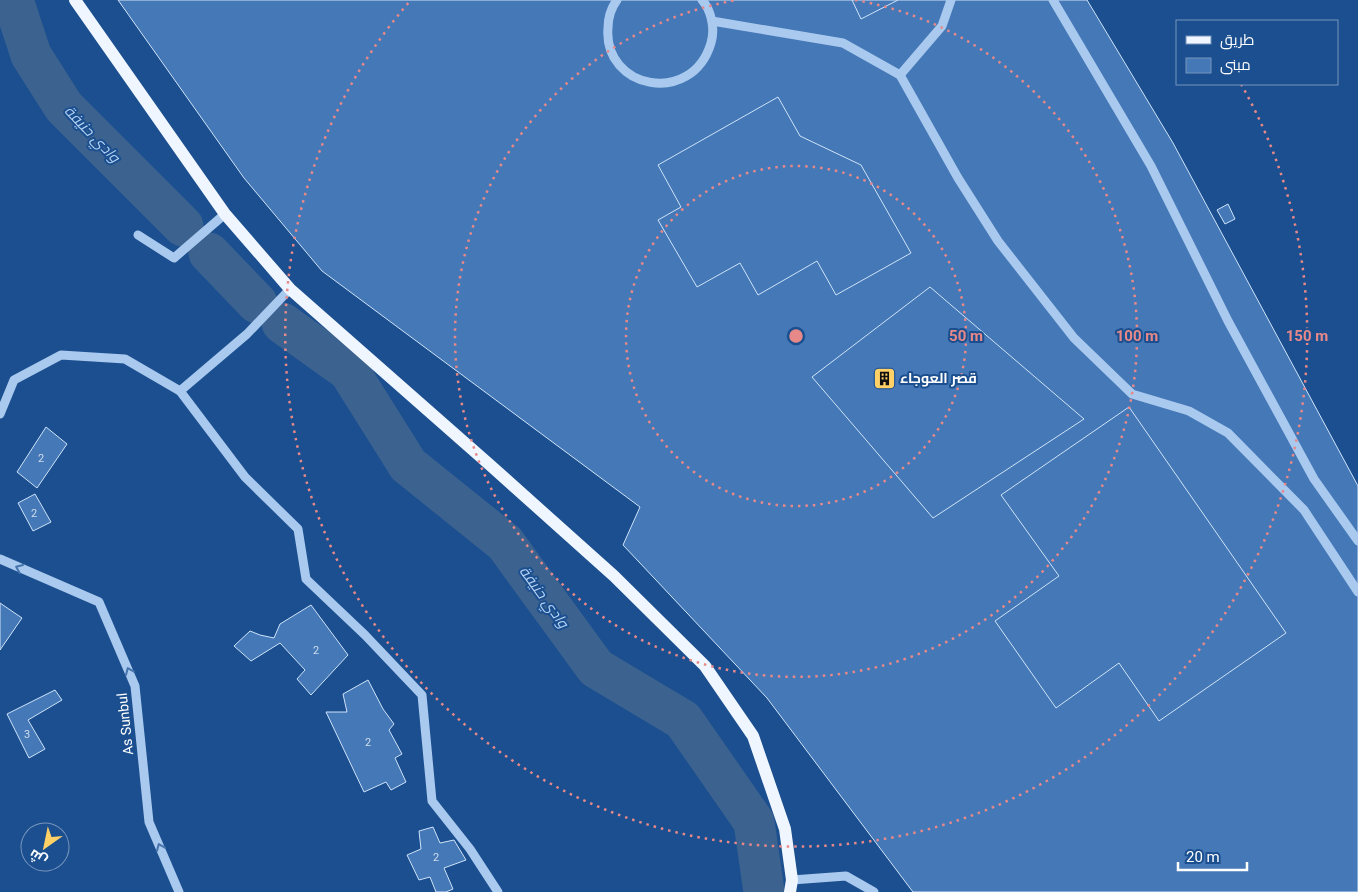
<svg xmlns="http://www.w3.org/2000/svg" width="1358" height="892" font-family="Roboto,Cairo,sans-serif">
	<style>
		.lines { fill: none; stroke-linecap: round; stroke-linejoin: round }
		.river { stroke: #3c6290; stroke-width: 41 }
		.building { fill: #4478b7; stroke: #cfe3fa }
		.minor { stroke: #a9c9ee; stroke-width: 9 }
		.major { stroke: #f0f6ff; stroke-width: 12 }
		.oneway { stroke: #4674ac }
		.ring { fill: none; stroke: #e88989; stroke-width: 2.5; stroke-dasharray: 2.5 5 }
		.labels { text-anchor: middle; stroke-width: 4; stroke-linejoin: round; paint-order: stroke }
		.number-label { font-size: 11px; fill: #d0dded }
		.poi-label { font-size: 14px; font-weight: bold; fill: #fff; stroke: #1b4f8f; text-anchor: start }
		.street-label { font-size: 14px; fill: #fff; stroke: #1b4f8f }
		.water-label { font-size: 15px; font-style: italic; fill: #b5d3f5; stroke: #1b4f8f }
		.centre { fill: #e88989; stroke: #1b4f8f; stroke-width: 2.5 }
		.ring-label { font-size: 15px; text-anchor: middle; font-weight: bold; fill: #e88989; stroke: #1b4f8f; stroke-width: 4; stroke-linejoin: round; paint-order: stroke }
	</style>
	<rect width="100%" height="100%" fill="#1b4f8f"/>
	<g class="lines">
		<g class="river">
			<path d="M13 0 31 55 64 107 183 226"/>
			<path d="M209 253 257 303"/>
			<path d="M282 323 349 371 408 465 505 543 596 668 683 720 754 822 764 892"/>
		</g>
	</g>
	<g class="building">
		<path d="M118 0H1087L1173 143 1358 486V892H913L767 698 623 545 640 507 322 271 244 178Z"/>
		<path d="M852 0H898L861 19Z"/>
		<path d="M778 97 800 136 861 165 911 253 836 295 817 261 758 295 740 263 697 287 658 220 681 207 658 165Z"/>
		<path d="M1228 204 1235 219 1225 224 1217 210Z"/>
		<path d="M930 287 1084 419 933 518 812 377Z"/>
		<path d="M1129 407 1286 633 1159 721 1119 663 1056 708 995 621 1059 576 1001 495Z"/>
		<path d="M46 427 67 444 37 488 17 472Z"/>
		<path d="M35 494 51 522 33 531 18 503Z"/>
		<path d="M0 603 22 618 0 650Z"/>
		<path d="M311 605 348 655 311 695 297 679 305 670 280 643 251 661 234 646 250 631 260 635 274 638 280 624Z"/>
		<path d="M368 680 383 709 394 724 389 730 402 754 395 758 406 782 391 790 386 782 364 792 326 712H347L343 694Z"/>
		<path d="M55 690 62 700 28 720 45 749 29 758 7 714Z"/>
		<path d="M433 827 440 843 454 840 466 860 444 868 453 889 446 892H436L430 877 419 880 407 855 421 849 419 831Z"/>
	</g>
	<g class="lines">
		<g class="minor">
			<path d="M617 0C611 8 608 18 608 28 603 89 692 107 711 43 715 30 712 11 702 0"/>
			<path d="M1053 0 1151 166 1228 321 1314 479 1358 541"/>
			<path d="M712 21 843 43 900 75 958 178 998 241 1074 338 1132 394 1189 411 1228 433 1304 510 1358 592"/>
			<path d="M900 75 942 26 951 0"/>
			<path d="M138 235 174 258 225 214"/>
			<path d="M180 391 247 334 290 289"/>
			<path d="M0 414 14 380 61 355 125 359 180 391 245 477 298 529 306 579 365 635 422 695 432 801 470 849 498 892"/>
			<path d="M0 559 99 602 135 686 149 822 179 892"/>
			<path d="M792 880 846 876 874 892"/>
		</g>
		<path class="major" d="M75 0 225 214 290 289 490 465 614 576 705 666 753 736 785 829 792 880 790 892"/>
	</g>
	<defs><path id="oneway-chevron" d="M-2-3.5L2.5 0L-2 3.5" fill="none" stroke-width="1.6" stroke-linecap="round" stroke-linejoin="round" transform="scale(1.25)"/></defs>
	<g class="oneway">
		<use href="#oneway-chevron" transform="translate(19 568) rotate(-157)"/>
		<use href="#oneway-chevron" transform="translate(129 671) rotate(-113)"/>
		<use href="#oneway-chevron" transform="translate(160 847) rotate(-113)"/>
	</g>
	<g class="ring">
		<circle cx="796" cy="336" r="170"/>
		<path d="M855 0A341 341 0 1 1 737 0"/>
		<path d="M1241 84A511 511 0 1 1 410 1"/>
	</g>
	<defs>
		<symbol id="building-square" viewBox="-11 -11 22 22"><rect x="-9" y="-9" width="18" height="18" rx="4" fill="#ffd166" stroke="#1b4f8f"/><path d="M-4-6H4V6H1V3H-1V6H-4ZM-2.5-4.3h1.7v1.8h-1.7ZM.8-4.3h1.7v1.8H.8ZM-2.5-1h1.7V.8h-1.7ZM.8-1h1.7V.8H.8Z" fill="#111"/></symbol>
	</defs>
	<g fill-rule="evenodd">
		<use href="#building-square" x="872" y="366" width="25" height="25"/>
	</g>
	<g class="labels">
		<g class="number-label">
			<text x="41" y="462">2</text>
			<text x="34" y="517">2</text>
			<text x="316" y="654">2</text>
			<text x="27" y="738">3</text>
			<text x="368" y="746">2</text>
			<text x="436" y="861">2</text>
		</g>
		<g class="poi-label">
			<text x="900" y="383">قصر العوجاء</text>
		</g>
		<g class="street-label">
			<text transform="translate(125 724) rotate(-96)" y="5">As Sunbul</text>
		</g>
		<g class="water-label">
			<text transform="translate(92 134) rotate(46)" y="5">وادي حنيفة</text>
			<text transform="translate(544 597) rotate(54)" y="5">وادي حنيفة</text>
		</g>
	</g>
	<circle cx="796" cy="336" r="8" class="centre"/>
	<g class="ring-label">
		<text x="966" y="341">50 m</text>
		<text x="1137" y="341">100 m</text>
		<text x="1307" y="341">150 m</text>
	</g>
	<rect x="1176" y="20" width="162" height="65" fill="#1b4f8f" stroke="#7695bc"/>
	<rect x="1186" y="36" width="25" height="8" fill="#f0f6ff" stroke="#7695bc"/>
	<text x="1220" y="45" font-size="15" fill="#ffffff">طريق</text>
	<rect x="1186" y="58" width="25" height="15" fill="#4478b7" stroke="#7695bc"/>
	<text x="1220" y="70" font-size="15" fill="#ffffff">مبنى</text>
	<g transform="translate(45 847) rotate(213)"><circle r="24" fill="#1b4f8f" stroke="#7695bc"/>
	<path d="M0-4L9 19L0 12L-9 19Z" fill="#ffd166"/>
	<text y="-8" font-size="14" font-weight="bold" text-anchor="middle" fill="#ffffff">ش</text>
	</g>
	<path d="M1178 862v8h69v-8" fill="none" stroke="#ffffff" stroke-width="2.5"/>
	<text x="1186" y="862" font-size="15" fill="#ffffff" stroke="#1b4f8f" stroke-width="4" paint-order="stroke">20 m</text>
</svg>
